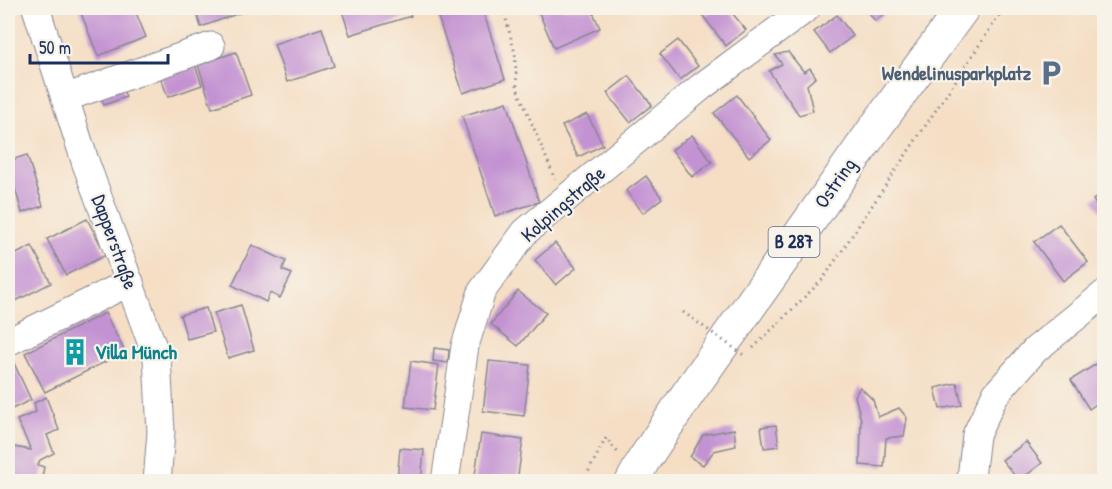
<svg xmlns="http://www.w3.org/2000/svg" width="1112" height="489" font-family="'Patrick Hand',sans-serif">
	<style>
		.building { fill: #c392d2 }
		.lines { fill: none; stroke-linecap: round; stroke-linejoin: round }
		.minor-casing { stroke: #888691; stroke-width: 29 }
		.major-casing { stroke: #888691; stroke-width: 35 }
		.path { stroke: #888691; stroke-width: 3; stroke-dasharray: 1.5 4.5; stroke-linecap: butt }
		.minor { stroke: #fff; stroke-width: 27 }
		.major { stroke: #fff; stroke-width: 33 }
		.path-bridge { stroke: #888691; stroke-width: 3; stroke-dasharray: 1.5 4.5; stroke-linecap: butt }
		.labels { text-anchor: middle; stroke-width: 4.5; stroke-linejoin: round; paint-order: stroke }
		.shield { fill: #f7f3e8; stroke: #5d6a87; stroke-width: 1.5 }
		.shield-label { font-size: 18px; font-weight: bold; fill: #1b2f5e }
		.service-label { font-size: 20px; font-weight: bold; fill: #4e5e75; stroke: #f7f3e8; text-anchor: end }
		.street-label { font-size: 20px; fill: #1b2f5e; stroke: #f7f3e8 }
		.culture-label { font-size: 20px; font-weight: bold; fill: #0d838f; stroke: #f7f3e8; text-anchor: start }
	</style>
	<rect width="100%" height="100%" fill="#f7f3e8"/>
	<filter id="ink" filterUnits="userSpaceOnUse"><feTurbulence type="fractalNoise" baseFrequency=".0167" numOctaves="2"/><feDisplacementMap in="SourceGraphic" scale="12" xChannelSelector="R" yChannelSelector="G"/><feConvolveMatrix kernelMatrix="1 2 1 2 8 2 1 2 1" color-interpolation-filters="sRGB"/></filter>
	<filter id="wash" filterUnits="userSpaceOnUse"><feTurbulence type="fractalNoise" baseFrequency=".008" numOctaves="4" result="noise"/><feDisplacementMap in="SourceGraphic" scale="24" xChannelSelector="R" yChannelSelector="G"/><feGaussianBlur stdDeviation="1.35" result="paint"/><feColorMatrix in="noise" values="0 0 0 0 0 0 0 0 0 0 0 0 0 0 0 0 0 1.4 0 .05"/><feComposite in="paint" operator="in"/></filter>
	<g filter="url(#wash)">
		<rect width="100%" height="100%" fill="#f5dec4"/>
		<g id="blocks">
			<g class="building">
				<path d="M79 8H134L146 37 98 56Z"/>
				<path d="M195 8H240L242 12 201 27Z"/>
				<path d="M341 8H408L411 16 350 35Z"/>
				<path d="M435 8H482L505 79 463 93Z"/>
				<path d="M537 8H591L600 28 554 48Z"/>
				<path d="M715 8H728L746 30 726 46 703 16Z"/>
				<path d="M865 8H892L875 21Z"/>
				<path d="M837 15 853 36 830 53 814 32Z"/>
				<path d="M322 28 334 66 287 82 274 44Z"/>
				<path d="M678 40 698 66 680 80 660 54Z"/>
				<path d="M236 52 251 95 212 108 198 65Z"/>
				<path d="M788 52 804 72 810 68 816 77 807 85 813 111 799 115 769 71 782 64 775 55Z"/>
				<path d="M193 59 202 85 168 97 158 71Z"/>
				<path d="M629 76 652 105 630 122 607 93Z"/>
				<path d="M120 82 126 97 104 105 98 90Z"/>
				<path d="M737 95 771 140 749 157 714 113Z"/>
				<path d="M507 102 539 202 495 216 462 116Z"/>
				<path d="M587 114 603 145 578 157 562 126Z"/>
				<path d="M692 135 712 162 692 177 672 150Z"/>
				<path d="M27 155 43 206 22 213 15 188 8 190V161Z"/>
				<path d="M646 176 662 198 643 213 626 191Z"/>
				<path d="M1104 191V216L1093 200Z"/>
				<path d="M87 219 106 255 66 275 47 239Z"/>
				<path d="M1059 224 1088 262 1063 281 1034 242Z"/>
				<path d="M555 243 576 268 556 285 535 260Z"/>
				<path d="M252 245 286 261 282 270 292 274 280 298 270 293 266 302 232 285Z"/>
				<path d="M32 246 51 283 10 304 8 298V258Z"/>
				<path d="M518 291 546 313 518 346 491 324Z"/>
				<path d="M241 305 254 350 228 358 214 313Z"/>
				<path d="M206 308 213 332 187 339 180 315Z"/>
				<path d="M105 313 125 352 45 392 25 353Z"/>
				<path d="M434 348 449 350 448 363 433 361Z"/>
				<path d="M12 359 31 400 8 411V361Z"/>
				<path d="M1104 359V399L1089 409 1071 380Z"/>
				<path d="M411 361 439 365 433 410 405 407Z"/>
				<path d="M489 361 530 365 524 416 483 411Z"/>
				<path d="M957 383 962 405 940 409 935 388Z"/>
				<path d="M860 387 873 400 878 417 899 408 907 418 904 436 886 438 884 467 860 465 861 420 855 396Z"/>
				<path d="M46 397 59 430 47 435 54 453 40 460 38 465 44 467 41 482 8 481V446L31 450 17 420 36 412 34 403Z"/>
				<path d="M776 425 779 446 764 448 761 427Z"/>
				<path d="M734 429 736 446 714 451 703 465 690 457 703 435Z"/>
				<path d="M481 434 523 440 517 482H474Z"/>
				<path d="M1026 442 1042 463 1019 481 1002 460Z"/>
				<path d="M400 448 424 450 421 482 397 481Z"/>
			</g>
		</g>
	</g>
	<g filter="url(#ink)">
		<use href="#blocks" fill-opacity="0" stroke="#888691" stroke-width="1.5"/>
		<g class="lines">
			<defs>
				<g id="minor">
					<path d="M36 8 85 161 157 358 161 432 157 482"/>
					<path d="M65 98 211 46"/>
					<path d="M8 342 130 282"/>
					<path d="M445 482 465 346 482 291 525 232 701 87 807 8"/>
					<path d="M972 482 971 478 976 435 995 395 1035 350 1104 294"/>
				</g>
				<path id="major" d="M632 482 643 461 687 395 875 128 963 8"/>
			</defs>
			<use href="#minor" class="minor-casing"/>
			<use href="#major" class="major-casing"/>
			<g class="path">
				<path d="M503 8 515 53 517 88 555 179"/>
				<path d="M753 348 823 279 1004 8"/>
				<path d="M583 482 606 438 619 454"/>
			</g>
			<use href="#minor" class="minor"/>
			<use href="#major" class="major"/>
			<path class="path-bridge" d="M683 312 745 356"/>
		</g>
	</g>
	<defs>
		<symbol id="parking-bare" viewBox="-9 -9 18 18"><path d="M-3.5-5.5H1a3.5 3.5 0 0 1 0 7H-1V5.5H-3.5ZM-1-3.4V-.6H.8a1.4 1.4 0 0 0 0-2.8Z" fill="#5c6f8a" stroke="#f7f3e8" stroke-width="2.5" paint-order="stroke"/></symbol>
		<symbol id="building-bare" viewBox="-9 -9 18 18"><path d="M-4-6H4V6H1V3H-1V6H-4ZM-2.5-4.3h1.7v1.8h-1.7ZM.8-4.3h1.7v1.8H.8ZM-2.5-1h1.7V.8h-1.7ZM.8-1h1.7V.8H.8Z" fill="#0f9aa8" stroke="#f7f3e8" stroke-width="2.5" paint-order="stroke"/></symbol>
	</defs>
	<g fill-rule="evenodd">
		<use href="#parking-bare" x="1032" y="54" width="38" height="38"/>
		<use href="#building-bare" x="56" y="333" width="38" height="38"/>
	</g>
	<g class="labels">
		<rect class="shield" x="768.5" y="227" width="51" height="30" rx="4.5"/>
		<g class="shield-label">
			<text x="794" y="248">B 287</text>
		</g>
		<g class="service-label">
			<text x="1031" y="80">Wendelinusparkplatz</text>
		</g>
		<g class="street-label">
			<text transform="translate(835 183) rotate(-55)" y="7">Ostring</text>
			<text transform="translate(563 204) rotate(-41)" y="7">Kolpingstraße</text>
			<text transform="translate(115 242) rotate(70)" y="7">Dapperstraße</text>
		</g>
		<g class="culture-label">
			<text x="95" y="359">Villa Münch</text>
		</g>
	</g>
	<rect width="1112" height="489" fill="none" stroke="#f7f3e8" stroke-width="30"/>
	<path d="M30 54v9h138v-9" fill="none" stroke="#1b2f5e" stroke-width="3"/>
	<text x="39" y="54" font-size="18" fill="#1b2f5e" stroke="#f7f3e8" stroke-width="4.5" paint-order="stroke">50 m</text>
</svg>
